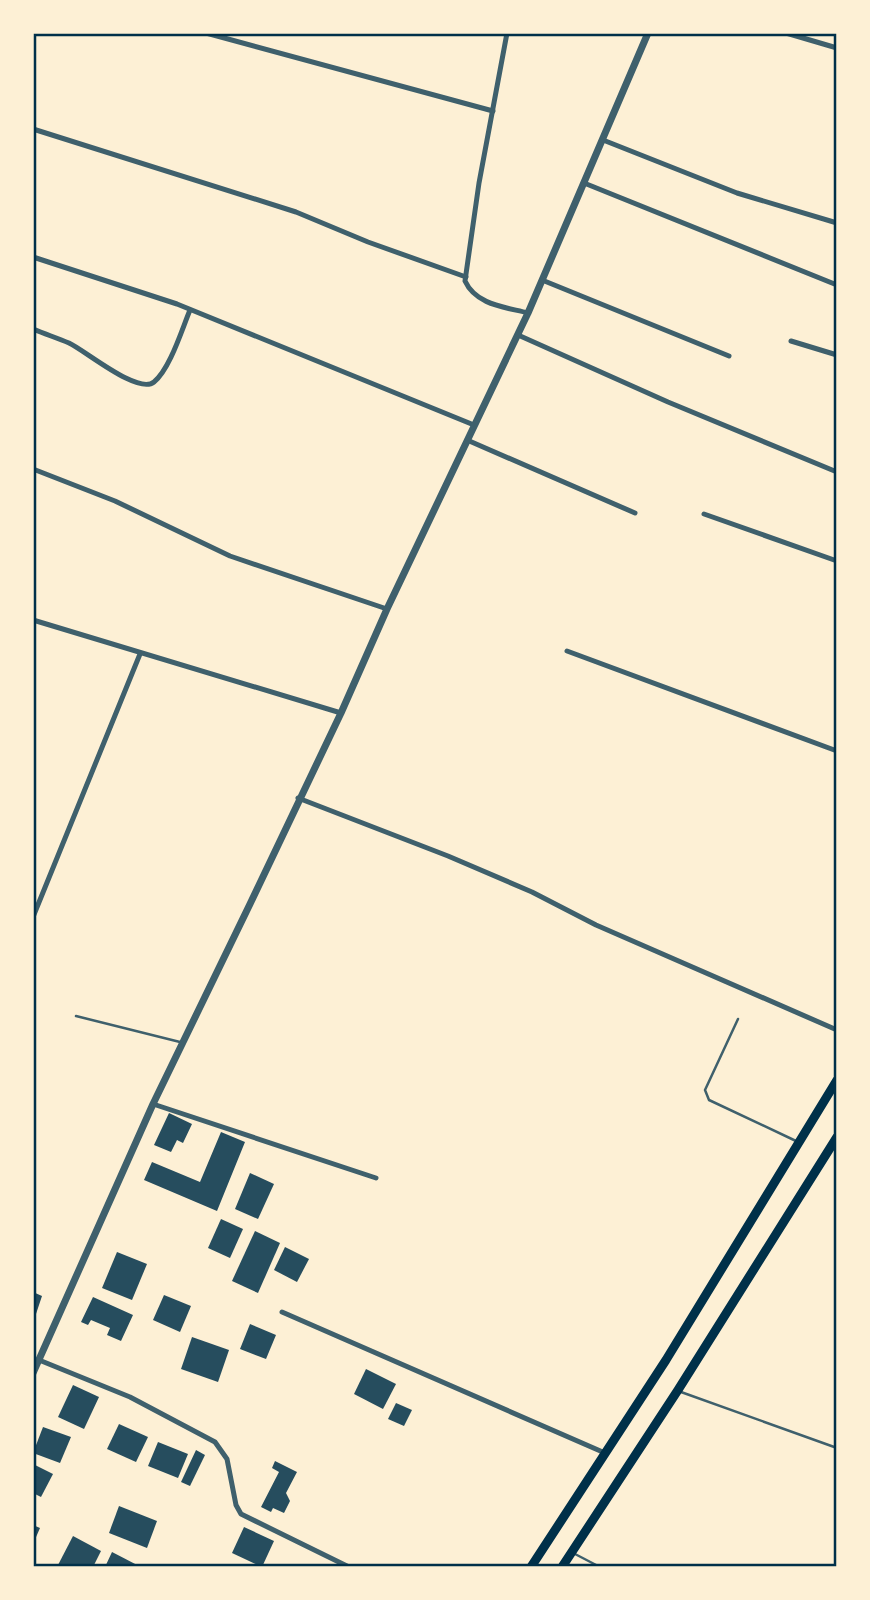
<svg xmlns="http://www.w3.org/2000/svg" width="870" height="1600" font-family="Karla,sans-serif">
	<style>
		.building { fill: #264d5e }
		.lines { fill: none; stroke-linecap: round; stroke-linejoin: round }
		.service { stroke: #3f606c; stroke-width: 2.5 }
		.minor { stroke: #3f606c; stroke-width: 5 }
		.tertiary { stroke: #3f606c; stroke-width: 7 }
		.trunk { stroke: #003049; stroke-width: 9 }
		.neatline { fill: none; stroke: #003049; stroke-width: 2.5 }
	</style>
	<rect width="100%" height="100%" fill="#fdf0d5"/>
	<g class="building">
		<path d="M169 1113 192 1124 183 1143 177 1140 171 1152 154 1145Z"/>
		<path d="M221 1132 245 1142 217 1211 144 1180 152 1162 200 1182Z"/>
		<path d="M250 1173 274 1184 258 1219 235 1209Z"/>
		<path d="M221 1219 243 1229 230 1258 208 1248Z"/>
		<path d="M255 1231 280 1243 258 1293 232 1281Z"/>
		<path d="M285 1247 309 1259 297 1282 274 1270Z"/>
		<path d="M117 1252 147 1264 132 1300 102 1288Z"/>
		<path d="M33 1292 42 1296 34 1320H33Z"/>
		<path d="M164 1295 191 1306 180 1332 153 1320Z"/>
		<path d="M93 1297 133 1315 121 1341 107 1335 110 1328 91 1320 88 1325 81 1322Z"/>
		<path d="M250 1324 276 1335 266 1359 240 1349Z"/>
		<path d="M192 1337 229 1350 218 1382 181 1369Z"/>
		<path d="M366 1369 396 1384 383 1409 354 1394Z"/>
		<path d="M73 1385 99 1397 84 1429 58 1417Z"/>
		<path d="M396 1403 412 1410 404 1426 388 1419Z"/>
		<path d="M119 1424 148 1437 136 1462 107 1449Z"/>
		<path d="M43 1427 71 1437 60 1463 33 1453Z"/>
		<path d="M158 1442 188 1454 178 1478 148 1466Z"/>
		<path d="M196 1450 205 1455 190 1486 181 1482Z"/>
		<path d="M275 1461 297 1472 286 1493 290 1501 284 1513 273 1508 271 1512 261 1507 279 1472 272 1468Z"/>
		<path d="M33 1464 53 1474 41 1497 33 1493Z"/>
		<path d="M119 1506 157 1521 147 1548 109 1533Z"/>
		<path d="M33 1525 40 1528 33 1544Z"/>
		<path d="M244 1527 274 1541 262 1567 232 1553Z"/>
		<path d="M73 1536 101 1551 93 1567 58 1565Z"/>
		<path d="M112 1552 141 1567H105Z"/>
	</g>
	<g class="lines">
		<g class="service">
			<path d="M76 1016 180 1042"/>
			<path d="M738 1019 705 1090 709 1100 796 1141"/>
			<path d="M681 1392 837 1448"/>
			<path d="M575 1554 600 1567"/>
		</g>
		<g class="minor">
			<path d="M206 33 493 111"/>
			<path d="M507 33 479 183 465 281C476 305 505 307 528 313"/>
			<path d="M786 33 837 48"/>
			<path d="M33 129 296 212 368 242 466 277"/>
			<path d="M603 140 737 193 837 223"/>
			<path d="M584 183 837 285"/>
			<path d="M33 257 177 304 474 425"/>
			<path d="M542 280 729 356"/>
			<path d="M33 329C45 334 57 338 69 343 86 351 138 395 154 382 170 369 182 329 190 310"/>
			<path d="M518 335 668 402 837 472"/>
			<path d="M791 341 837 355"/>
			<path d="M467 440 635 513"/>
			<path d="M33 469 115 501 230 556 387 609"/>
			<path d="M704 514 837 561"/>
			<path d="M33 620 341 713"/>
			<path d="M567 651 837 751"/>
			<path d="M298 798 448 856 532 892 596 925 837 1030"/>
			<path d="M33 917 140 654"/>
			<path d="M153 1104 376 1178"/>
			<path d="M282 1312 605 1453"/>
			<path d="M39 1360 130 1397 215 1442 227 1459 236 1505 241 1514 349 1567"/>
		</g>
		<path class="tertiary" d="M33 1373 153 1104 250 904 341 713 387 609 528 313 648 33"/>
		<g class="trunk">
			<path d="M531 1567 666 1360 837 1080"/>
			<path d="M562 1567 678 1390 837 1137"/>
		</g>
	</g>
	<rect width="870" height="1600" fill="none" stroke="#fdf0d5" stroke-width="70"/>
	<rect x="35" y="35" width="800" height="1530" class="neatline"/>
</svg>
